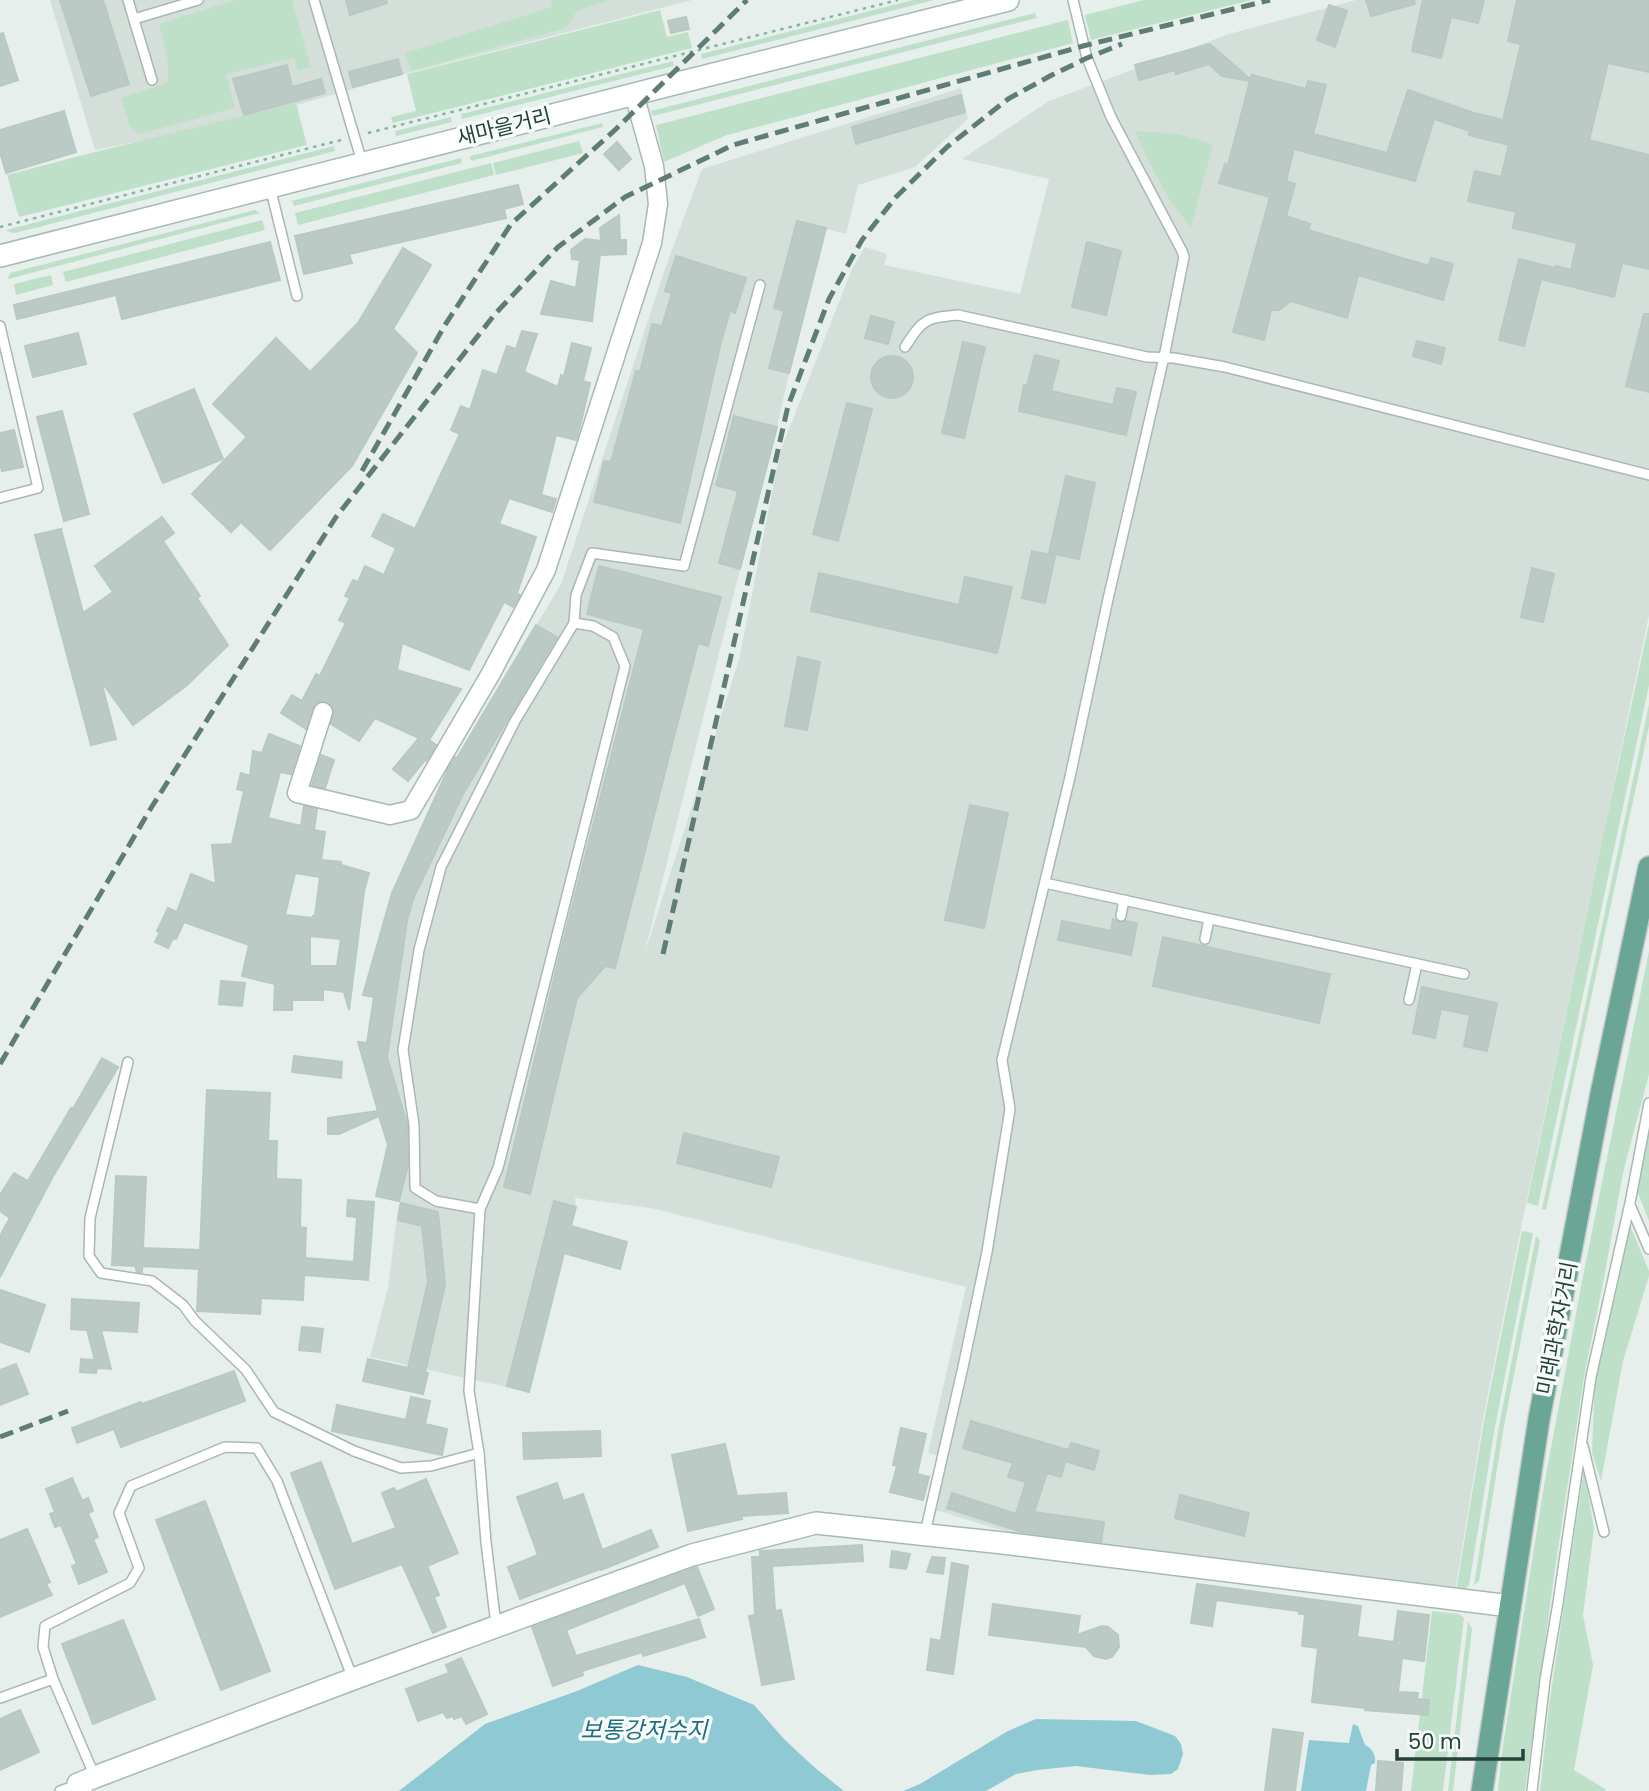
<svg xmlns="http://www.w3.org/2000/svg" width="1649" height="1791" font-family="Poppins,'Noto Sans KR',sans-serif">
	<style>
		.built { fill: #d4dfda }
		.green { fill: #bfe0c8 }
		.water { fill: #8ec9d4 }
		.building { fill: #bbcac4; stroke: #b8c9c2; stroke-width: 2; fill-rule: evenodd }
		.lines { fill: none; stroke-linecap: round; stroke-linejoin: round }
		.lane-casing { stroke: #a8b8b2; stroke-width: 12 }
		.street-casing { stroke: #a8b8b2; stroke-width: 21 }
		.secondary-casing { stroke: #a4bbb3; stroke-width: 24 }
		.primary-casing { stroke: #c2cac8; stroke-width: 24 }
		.path { stroke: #86b3a5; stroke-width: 2.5; stroke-dasharray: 3.5 5; stroke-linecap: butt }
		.lane { stroke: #fff; stroke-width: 9 }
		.street { stroke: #fff; stroke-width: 18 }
		.secondary { stroke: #fff; stroke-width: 21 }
		.primary { stroke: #6aa596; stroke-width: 21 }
		.rail { stroke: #5f7d75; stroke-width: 5; stroke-dasharray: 14 7; stroke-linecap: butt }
		.labels { text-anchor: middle; stroke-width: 7; stroke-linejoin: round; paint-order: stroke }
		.street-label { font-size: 21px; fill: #24423a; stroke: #f7fbf9 }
		.water-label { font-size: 23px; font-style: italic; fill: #1c6f80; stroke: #f7fbf9 }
	</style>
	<rect width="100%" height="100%" fill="#e6efeb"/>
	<g class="built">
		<path d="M50 0H692L408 73 244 120 95 150Z"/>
		<path d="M1356 0H1649V615L1522 1223 1483 1419 1455 1592 1027 1538 926 1507 937 1455 928 1453 966 1287 651 1208 575 1198 576 1207 529 1392 370 1357 388 1288 399 1201 376 1196 388 1145 364 1064 385 918 443 781 561 584 665 269 702 169 961 88 968 119 915 167 858 185 846 234 826 229 803 313V322L789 373 777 427 740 569 644 955 739 660 780 452 852 269 865 247 887 254 884 265 1020 294 1049 179 962 159 1049 101 1229 34Z"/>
	</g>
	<g class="green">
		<path d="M235 0H292L311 67 298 70 294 58 226 74 235 108 139 134 130 126 121 98 168 82V64L159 24Z"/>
		<path d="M551 0H610L577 11 566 28 411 71 405 53 552 7Z"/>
		<path d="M913 0H934L702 59 701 54Z"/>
		<path d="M1144 0H1252L1091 40 1085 15Z"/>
		<path d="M660 10 667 37 688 32 692 48 393 123 391 117 416 111 407 74Z"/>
		<path d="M1035 13 1037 18 653 116 651 111Z"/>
		<path d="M1068 20 1073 43 727 135 664 162 656 125Z"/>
		<path d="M673 61 674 66 462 119 461 114Z"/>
		<path d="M296 103 307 145 19 217 7 175 95 152Z"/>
		<path d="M451 117 452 122 396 136 395 131Z"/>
		<path d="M602 123 603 127 471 161 470 156Z"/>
		<path d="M1135 131 1178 134 1213 144 1191 227 1169 199 1148 160Z"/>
		<path d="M579 141 583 153 496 175 493 163Z"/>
		<path d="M334 146 335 151 15 233 9 232 6 230Z"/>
		<path d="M461 158 462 163 294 206 292 201Z"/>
		<path d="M491 163 494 175 298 225 295 213Z"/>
		<path d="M255 210 260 213 8 279 10 273Z"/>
		<path d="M262 220 265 230 66 282 63 272Z"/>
		<path d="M51 275 53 285 16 295 14 284Z"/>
		<path d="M1649 624V685L1538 1206 1527 1203 1602 840Z"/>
		<path d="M1649 704V726L1546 1210 1542 1209Z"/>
		<path d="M1649 951V1074L1623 1173 1604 1278 1584 1377 1555 1569 1525 1791H1498L1502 1752 1543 1491 1583 1276Z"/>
		<path d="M1649 1126V1221L1638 1193 1640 1165Z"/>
		<path d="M1629 1223 1649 1271V1276L1623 1361 1601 1481 1592 1453 1595 1377 1616 1293Z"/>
		<path d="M1522 1231 1533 1233 1495 1427 1469 1585 1463 1591 1456 1592 1484 1421Z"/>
		<path d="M1536 1236 1540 1241 1504 1426 1479 1581 1474 1585 1499 1426Z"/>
		<path d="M1584 1470 1594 1529 1583 1615 1593 1665 1574 1770 1605 1789V1791H1540L1549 1706Z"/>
		<path d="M1432 1611 1459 1614 1464 1618 1443 1791H1411Z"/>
		<path d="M1468 1621 1472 1629 1453 1791H1448Z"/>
	</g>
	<g class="water">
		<path d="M638 1665 687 1677 754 1705 784 1739 814 1767 844 1791H399L485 1724 577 1691Z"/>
		<path d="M1036 1719 1136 1721 1175 1736 1181 1744 1183 1754 1178 1769 1171 1774 1150 1775 1076 1766 1037 1770 1016 1774 986 1791H903L920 1784 1008 1731Z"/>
		<path d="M1353 1724 1358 1726 1365 1745C1372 1748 1376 1755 1375 1763L1371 1765 1366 1791H1301L1309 1740 1349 1743Z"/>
	</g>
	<g class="building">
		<path d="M60 0H103L129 84 91 96Z"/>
		<path d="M346 0H386L387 3 350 15Z"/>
		<path d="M1366 0H1414L1415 4 1371 16Z"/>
		<path d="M1423 0H1484L1478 23 1451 17 1441 58 1412 51Z"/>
		<path d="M1517 0H1649V72L1608 63 1589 140 1649 155V269L1622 263 1614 297 1541 279 1524 346 1499 340 1519 259 1555 268 1556 266 1571 270 1577 243 1513 228 1516 212 1468 201 1475 171 1501 177 1509 145 1469 135 1470 131 1434 119 1415 181 1294 149 1286 181 1295 184 1286 216 1310 224 1308 230 1429 266 1431 258 1453 264 1443 300 1358 275 1347 318 1291 301 1279 310H1271L1264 340 1233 332 1270 197 1219 183 1225 164 1228 165 1250 81 1222 76 1209 64 1176 74 1175 70 1139 80 1135 65 1210 44 1250 79 1252 75 1306 89 1308 81 1326 85 1313 134 1387 153 1408 90 1474 113 1503 120 1521 44 1508 41Z"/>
		<path d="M1329 5 1347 11 1335 47 1317 40Z"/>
		<path d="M686 17 689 29 671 33 668 21Z"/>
		<path d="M3 33 18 80 0 86V34Z"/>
		<path d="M398 59 402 74 353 87 349 72Z"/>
		<path d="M287 65 292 87 321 79 325 93 244 115 233 79Z"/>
		<path d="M961 95 965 112 856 144 852 127Z"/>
		<path d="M64 111 76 152 6 173 0 152V130Z"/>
		<path d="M617 142 631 159 619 170 604 154Z"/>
		<path d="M518 185 523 204 504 209 506 218 349 254 352 263 304 274 295 236Z"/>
		<path d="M619 215 620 240H626V254L600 255 592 321 541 314 551 281 576 288 580 260 572 259 571 250 585 239 601 241 600 228Z"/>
		<path d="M797 221 826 228 789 373 769 368 784 311 774 308Z"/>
		<path d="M270 242 280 280 122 319 116 295 17 319 14 305Z"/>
		<path d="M1087 242 1121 251 1106 315 1072 307Z"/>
		<path d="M403 248 431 265 393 329 417 353 352 466 270 550 241 522 231 532 192 494 247 437 213 404 276 338 310 372 358 323Z"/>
		<path d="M676 256 746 278 735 313 730 311 721 342 680 523 594 502 604 461 611 462 636 371 640 372 652 324 662 326 672 293 665 291Z"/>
		<path d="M1644 314H1649V392L1626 386Z"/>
		<path d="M871 316 894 322 888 344 865 338Z"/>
		<path d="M522 331 537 334 524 372 558 387 561 375 564 376 572 343 591 348 583 381 590 383 581 422 576 440 556 435 541 495 556 499 552 512 509 498 499 524 536 537 517 593 520 595 513 607 504 602 469 670 402 643 397 670 461 689 429 740 436 745 426 761 425 760 408 781 393 769 419 738 375 718 359 741 331 724 334 710 332 705 326 701H320L315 704 306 729 281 713 292 695 302 701 316 674 320 676 346 623 339 620 350 598 345 596 353 580 358 582 365 566 384 575 396 548 372 536 383 514 415 529 460 434 451 430 461 406 470 410 483 370 497 375 507 346 516 349Z"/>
		<path d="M78 333 86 364 33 377 25 346Z"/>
		<path d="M1417 341 1445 348 1441 364 1413 356Z"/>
		<path d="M963 342 985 347 964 438 942 433Z"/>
		<path d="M1035 355 1059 361 1051 391 1113 405 1117 388 1136 392 1126 435 1019 411 1024 385 1027 386Z"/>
		<circle cx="892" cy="377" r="21"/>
		<path d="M194 389 223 459 163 483 134 414Z"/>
		<path d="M847 403 872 409 838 541 813 534Z"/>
		<path d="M62 411 89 514 64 521 37 417Z"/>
		<path d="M734 416 777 427 740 569 719 563 738 491 716 485Z"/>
		<path d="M14 430 23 467 2 471 0 463V433Z"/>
		<path d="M1066 476 1095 483 1079 559 1049 553Z"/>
		<path d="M162 517 174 533 163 541 200 596 197 598 228 645 186 686 133 725 101 681 116 739 91 745 35 535 61 529 83 613 113 592 95 566Z"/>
		<path d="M1032 551 1055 556 1045 603 1022 598Z"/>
		<path d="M599 566 721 597 708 646 698 643 615 968 605 966 577 998 530 1194 504 1187 560 954 644 629 587 614Z"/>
		<path d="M1532 568 1554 574 1543 622 1521 617Z"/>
		<path d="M819 573 959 605 965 577 1012 587 997 653 811 611Z"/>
		<path d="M536 625 557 637 463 794 413 899 407 921 387 1057 407 1124 408 1165 399 1201 376 1196 388 1145 379 1116 339 1134H328V1118L378 1111 358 1042 367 1043 374 997 363 995 392 893 449 767 455 757 457 758Z"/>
		<path d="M798 657 820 662 807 730 785 726Z"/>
		<path d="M269 734 300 746 291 774 280 772 268 818 301 826 304 806 317 809 314 830 325 832 321 860 341 862V865L369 873 364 891 349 1010 344 992 323 989V1000H292V1010H274L275 984 242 976 249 945 184 922 176 939 173 938 168 948 155 942 160 932 157 931 168 908 177 912 191 874 216 884 212 845 232 844 244 791 237 789 241 773 250 776 253 751 262 753ZM295 873 320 877 315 916H313L312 918 285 915ZM310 936 341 939 337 966H310Z"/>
		<path d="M321 755 334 760 325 788 312 785Z"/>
		<path d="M970 805 1008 813 984 928 945 920Z"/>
		<path d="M1113 919 1119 923 1126 921 1137 923 1131 955 1058 940 1062 921 1111 931Z"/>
		<path d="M1163 937 1330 974 1319 1023 1153 986Z"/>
		<path d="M221 981 245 983 242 1006 219 1004Z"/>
		<path d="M1422 987 1497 1003 1487 1051 1464 1046 1470 1015 1441 1009 1435 1038 1413 1033Z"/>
		<path d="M294 1056 342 1062 341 1078 292 1072Z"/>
		<path d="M102 1058 118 1067 52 1178 0 1277V1236L10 1218 0 1211V1195L14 1173 28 1181 71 1108 73 1109Z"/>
		<path d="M207 1090 270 1093 268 1141H277L276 1179 301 1180 300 1227 306 1228 305 1258 354 1262 357 1217 347 1216 348 1200 374 1202 368 1280 304 1275 303 1300 261 1298 260 1314 197 1311 199 1269 142 1266V1272H137L135 1266 112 1265 116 1176 146 1177 143 1248 200 1250Z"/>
		<path d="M684 1133 779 1157 771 1187 677 1163Z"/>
		<path d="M554 1201 576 1207 571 1226 627 1242 620 1269 564 1253 529 1392 507 1386Z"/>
		<path d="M401 1203 438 1212 445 1285 425 1373H428L423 1394 363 1381 368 1359 408 1368 428 1282 422 1226 398 1220Z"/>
		<path d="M0 1290 45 1305 29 1352 0 1342Z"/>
		<path d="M72 1299 139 1303 137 1332 101 1330 111 1369 97 1368 96 1373 80 1372 81 1359 95 1360 87 1330 71 1329Z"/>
		<path d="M302 1327 323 1329 320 1352 299 1350Z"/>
		<path d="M16 1364 28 1394 0 1405V1370Z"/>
		<path d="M234 1371 245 1401 121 1447 114 1429 77 1443 72 1428 141 1402 142 1404Z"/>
		<path d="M411 1397 430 1401 425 1424 447 1429 442 1455 332 1431 337 1405 406 1420Z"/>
		<path d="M971 1421 1068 1450 1061 1477 1047 1473 1034 1512 1104 1522 1101 1542 1022 1532 947 1508 952 1493 1016 1514 1026 1482 1008 1477 1013 1463 963 1448Z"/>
		<path d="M901 1428 926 1434 917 1474 929 1477 923 1500 890 1492 897 1466 893 1465Z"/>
		<path d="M600 1431 601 1456 524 1459 523 1433Z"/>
		<path d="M1071 1443 1099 1451 1094 1470 1065 1461Z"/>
		<path d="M725 1444 737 1496 786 1493 788 1513 741 1516 742 1519 688 1531 672 1455Z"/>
		<path d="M321 1462 352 1544 396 1528 382 1493 394 1488 396 1492 426 1479 458 1553 427 1566 439 1595 434 1597 446 1627 433 1633 402 1564 335 1589 291 1473Z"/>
		<path d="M72 1478 82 1501 88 1498 93 1511 88 1513 98 1537 93 1539 107 1572 79 1584 72 1566 77 1564 61 1525 55 1527 50 1514 55 1512 46 1489Z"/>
		<path d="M557 1483 563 1501 583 1494 602 1550 651 1530 658 1547 601 1570 600 1569 520 1599 508 1567 538 1555 517 1497Z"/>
		<path d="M1180 1495 1249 1513 1244 1536 1175 1518Z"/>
		<path d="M205 1501 270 1671 221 1690 156 1520Z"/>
		<path d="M27 1529 50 1582 46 1584 52 1595 0 1617V1540Z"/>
		<path d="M862 1545 863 1561 772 1566 775 1611 781 1610 794 1679 762 1685 749 1616 755 1615 752 1557H760V1551H762Z"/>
		<path d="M892 1551 910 1554 906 1569 890 1567Z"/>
		<path d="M932 1557 945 1558 943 1574 927 1572Z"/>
		<path d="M952 1563 968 1566 953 1674 927 1670 931 1639 941 1641Z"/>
		<path d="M697 1567 714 1609 698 1616 685 1583 566 1630 576 1656 699 1619 705 1637 643 1656 642 1652 582 1671 583 1675 553 1686 532 1627Z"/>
		<path d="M1197 1584 1361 1606 1357 1637 1394 1642 1398 1611 1429 1615 1424 1661 1402 1658 1398 1692 1418 1693 1417 1699 1429 1700 1428 1715 1365 1710V1708L1312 1702 1318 1648 1302 1646 1305 1614H1299V1611L1216 1600 1212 1626 1191 1623Z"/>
		<path d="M993 1604 1080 1616 1077 1635 1102 1626 1108 1627 1118 1635 1119 1647 1112 1657 1106 1659 1094 1656 1086 1647 989 1635Z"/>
		<path d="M123 1620 155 1699 93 1724 62 1644Z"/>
		<path d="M461 1658 487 1714 466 1724 462 1716 454 1719 453 1716 447 1718 443 1712 418 1721 406 1689 449 1673 446 1665Z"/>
		<path d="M20 1710 39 1752 0 1770V1719Z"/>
		<path d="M1273 1729 1303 1733 1295 1791H1265Z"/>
		<path d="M1378 1761 1403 1763 1401 1791H1376Z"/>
	</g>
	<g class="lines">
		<defs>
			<g id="lane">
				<path d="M128 0 152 80"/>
				<path d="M314 0 362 162"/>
				<path d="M134 19 198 0"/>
				<path d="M270 187 297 296"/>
				<path d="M0 326 38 488 0 498"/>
				<path d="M905 347C923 319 925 318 958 315L1147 357 1174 358 1225 367 1649 475"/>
				<path d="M1045 883 1464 974"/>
				<path d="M1121 916 1124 900"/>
				<path d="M1205 939 1209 919"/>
				<path d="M1409 1000 1417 964"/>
				<path d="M128 1062 90 1218 89 1256 101 1273 152 1281 183 1305 195 1321 246 1370 274 1412 354 1451 401 1468 431 1466 479 1453"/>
				<path d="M1630 1205 1649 1249"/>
				<path d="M480 1209 436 1201 415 1188 414 1125 403 1050 419 950 441 867 515 721 574 623"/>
				<path d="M1583 1446 1604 1532"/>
				<path d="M925 1533 963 1367 987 1252 1010 1109 1002 1060 1070 777 1108 599 1164 357 1184 257 1182 251 1111 117 1087 58 1073 0"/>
				<path d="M496 1625 486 1542 479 1453 469 1391 480 1209 498 1168 625 666 613 637 593 626 574 623 576 595 592 553 684 566 760 285"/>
				<path d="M0 1698 53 1679"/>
				<path d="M95 1777 53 1679 43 1647 45 1626 130 1583 139 1568 119 1513 131 1486 225 1447 257 1448 277 1481 353 1679"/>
				<path d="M60 1791 77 1785"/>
				<path d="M1532 1791 1545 1680 1558 1603 1591 1377 1630 1203 1649 1103"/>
			</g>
			<path id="street" d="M323 712 297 793 390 815 411 810 490 675 546 570 652 243 658 204 654 166 634 94"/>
			<g id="secondary">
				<path d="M0 256 658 88 1008 0"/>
				<path d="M81 1791 78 1784 95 1777 353 1679 692 1555 816 1523 1003 1543 1510 1606"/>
			</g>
			<path id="primary" d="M1482 1791 1539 1419 1601 1094 1649 867"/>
		</defs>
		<use href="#lane" class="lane-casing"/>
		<use href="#street" class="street-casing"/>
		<use href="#secondary" class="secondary-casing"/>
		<use href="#primary" class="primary-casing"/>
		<g class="path">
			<path d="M368 133 898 0"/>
			<path d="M0 227 341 140"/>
		</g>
		<use href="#lane" class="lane"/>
		<use href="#street" class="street"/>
		<use href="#secondary" class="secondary"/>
		<use href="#primary" class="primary"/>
		<g class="rail">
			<path d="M362 471 445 325 511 224 616 129 747 0"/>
			<path d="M663 954 788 406 829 299 862 240 896 197 947 147 1008 99 1050 76 1087 58 1122 44"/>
			<path d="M0 1064 151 808 336 517 495 314 558 247 625 197 733 145 1083 46 1270 0"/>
			<path d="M0 1437 68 1411"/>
		</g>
	</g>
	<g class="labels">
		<g class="street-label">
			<text transform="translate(504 127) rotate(-14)" y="7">새마을거리</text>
			<text transform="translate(1557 1328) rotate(-79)" y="7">미래과학자거리</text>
		</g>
		<g class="water-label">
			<text x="644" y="1738">보통강저수지</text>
		</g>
	</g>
	<path d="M1397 1749v10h126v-10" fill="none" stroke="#24423a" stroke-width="3.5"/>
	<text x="1408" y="1749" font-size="21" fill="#24423a" stroke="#f7fbf9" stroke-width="5" paint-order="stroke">50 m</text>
</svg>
